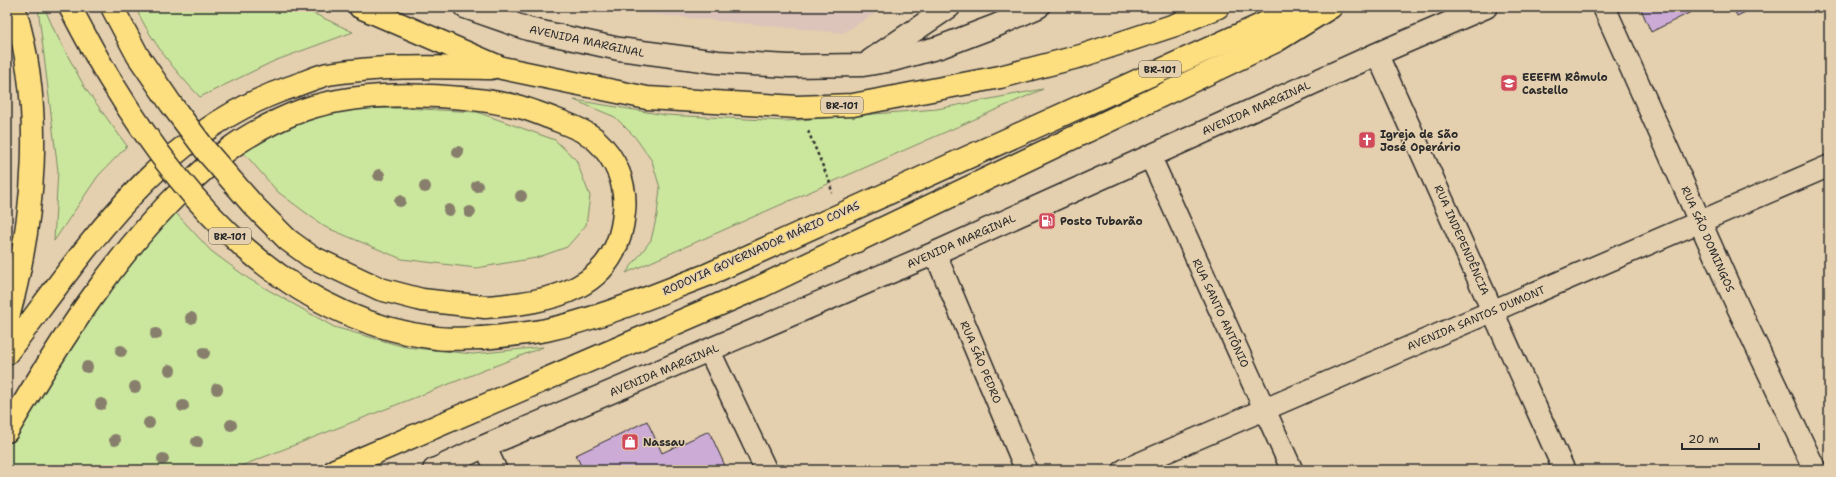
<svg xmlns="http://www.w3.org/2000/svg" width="1836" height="477" font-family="'Shantell Sans',sans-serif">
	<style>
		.built { fill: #ddc4ba }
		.green { fill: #cbe69d; stroke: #7b8864 }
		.building { fill: #ccacd7; stroke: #2b2b2b }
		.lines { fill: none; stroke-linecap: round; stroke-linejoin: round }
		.minor-casing { stroke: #2b2b2b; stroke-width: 24 }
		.tertiary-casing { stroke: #2b2b2b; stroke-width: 25 }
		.primary-casing { stroke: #2b2b2b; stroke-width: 25 }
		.path { stroke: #2b2b2b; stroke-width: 2.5; stroke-dasharray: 3 3; stroke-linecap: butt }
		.minor { stroke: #e4cfae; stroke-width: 21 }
		.tertiary { stroke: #e4cfae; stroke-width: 22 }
		.primary { stroke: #fedf80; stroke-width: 22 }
		.primary-bridge-casing { stroke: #2b2b2b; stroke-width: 25; stroke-linecap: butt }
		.primary-bridge { stroke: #fedf80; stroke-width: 22 }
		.tree { fill: #877f6c }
		.labels { text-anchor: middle; stroke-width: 3; stroke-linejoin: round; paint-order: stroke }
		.shield { fill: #e4cfae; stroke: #625c52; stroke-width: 1 }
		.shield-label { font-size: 10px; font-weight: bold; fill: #2b2b2b }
		.street-label { font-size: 11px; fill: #2b2b2b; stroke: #e4cfae }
		.poi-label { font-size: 11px; font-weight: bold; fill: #2b2b2b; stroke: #e4cfae; text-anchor: start }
	</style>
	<rect width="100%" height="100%" fill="#e4cfae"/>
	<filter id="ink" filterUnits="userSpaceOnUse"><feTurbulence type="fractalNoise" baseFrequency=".025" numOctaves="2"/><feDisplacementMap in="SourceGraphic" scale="8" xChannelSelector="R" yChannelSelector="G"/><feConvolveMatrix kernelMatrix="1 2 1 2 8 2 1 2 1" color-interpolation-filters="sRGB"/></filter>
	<g filter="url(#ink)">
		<path class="built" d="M577 7H886L843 33Z"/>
		<g class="green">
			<path d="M38 7H44L54 30 85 88 127 146 98 176 54 241 58 171Z"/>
			<path d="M135 7H300L353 32 274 61 200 97C172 68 153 43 135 7Z"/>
			<path d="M1043 89 626 273 651 240 657 215 660 188 652 161 635 137 615 117 574 100 665 115 786 121 937 109Z"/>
			<path d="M403 108 477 112 555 140 576 160 590 196 586 225 567 247 536 258 476 268 402 259 325 227 278 192 244 153 282 128 337 109Z"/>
			<path d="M175 212 211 251 249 279 334 327 405 347 473 354 543 347 231 470H7V444L90 314 151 229Z"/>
		</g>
		<g class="building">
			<path d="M1640 7H1701L1651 32Z"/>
			<path d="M1733 7H1756L1737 16Z"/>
			<path d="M647 421 662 453 709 431 727 470H583L576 455Z"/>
		</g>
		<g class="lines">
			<defs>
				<g id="minor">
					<path d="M1377 54 1564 470"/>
					<path d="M1150 156 1292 470"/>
					<path d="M935 253 1026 470"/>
					<path d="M709 350 766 470"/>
					<path d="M485 446 496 470"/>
					<path d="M1124 470 1829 166"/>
				</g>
				<g id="tertiary">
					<path d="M465 7 528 29 619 49 718 62 789 66 863 65 893 60 940 47 995 26 1038 7"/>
					<path d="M1604 7 1738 307 1815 470"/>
					<path d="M871 60 949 7"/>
					<path d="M434 470 485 446 935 253 1377 54 1486 7"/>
				</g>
				<g id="primary">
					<path d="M360 7 502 68 647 98 797 107 853 105 1000 77 1081 56 1175 25 1218 7"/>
					<path d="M7 321C35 220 45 108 14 7"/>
					<path d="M482 338C503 336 525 334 546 330 601 318 654 295 707 275L1301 7"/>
					<path d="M7 353C86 249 160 131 291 87 303 83 316 77 328 74 382 65 437 67 491 68"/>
					<path d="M7 431C58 345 112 258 184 188 201 172 219 155 239 142 258 130 281 118 303 110 364 89 457 93 520 107 531 110 543 115 554 119 567 124 584 130 595 139 616 158 627 184 624 212 618 291 551 302 485 307"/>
					<path d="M335 470 760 287 1276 41 1331 7"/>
				</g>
			</defs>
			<use href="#minor" class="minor-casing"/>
			<use href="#tertiary" class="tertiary-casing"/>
			<use href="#primary" class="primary-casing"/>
			<path class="path" d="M808 131 830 183 832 193"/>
			<use href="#minor" class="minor"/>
			<use href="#tertiary" class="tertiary"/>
			<use href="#primary" class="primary"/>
			<defs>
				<g id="primary-bridge">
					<path d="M70 7C83 32 96 57 111 81 185 203 287 320 437 338 451 340 467 338 482 338"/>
					<path d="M112 7 138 56 171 104 207 152 253 205 288 240 310 256 380 289 422 300 485 307"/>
				</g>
			</defs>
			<use href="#primary-bridge" class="primary-bridge-casing"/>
			<use href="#primary-bridge" class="primary-bridge"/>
		</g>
		<g class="tree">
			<circle cx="458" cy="152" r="6"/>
			<circle cx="379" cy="175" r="6"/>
			<circle cx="477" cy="186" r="6"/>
			<circle cx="425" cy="187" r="6"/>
			<circle cx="521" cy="196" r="6"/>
			<circle cx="400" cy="201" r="6"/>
			<circle cx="449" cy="210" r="6"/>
			<circle cx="470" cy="212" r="6"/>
			<circle cx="191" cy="318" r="6"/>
			<circle cx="156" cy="334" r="6"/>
			<circle cx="121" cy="351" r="6"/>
			<circle cx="204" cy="353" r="6"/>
			<circle cx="87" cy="367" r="6"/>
			<circle cx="170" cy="370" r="6"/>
			<circle cx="135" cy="387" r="6"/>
			<circle cx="217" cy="389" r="6"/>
			<circle cx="101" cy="404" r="6"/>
			<circle cx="183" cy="406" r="6"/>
			<circle cx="149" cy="423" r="6"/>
			<circle cx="231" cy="425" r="6"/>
			<circle cx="115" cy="440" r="6"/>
			<circle cx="197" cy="442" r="6"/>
			<circle cx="163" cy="459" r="6"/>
		</g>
	</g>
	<defs>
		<symbol id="school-square" viewBox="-11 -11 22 22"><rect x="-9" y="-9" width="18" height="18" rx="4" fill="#d1495b" stroke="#e4cfae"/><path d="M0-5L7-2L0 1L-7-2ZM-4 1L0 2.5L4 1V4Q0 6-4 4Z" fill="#fff"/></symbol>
		<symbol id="church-square" viewBox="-11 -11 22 22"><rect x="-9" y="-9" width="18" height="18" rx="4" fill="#d1495b" stroke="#e4cfae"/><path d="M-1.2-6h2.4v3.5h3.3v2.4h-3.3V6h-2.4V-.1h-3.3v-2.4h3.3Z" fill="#fff"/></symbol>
		<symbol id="fuel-square" viewBox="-11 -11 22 22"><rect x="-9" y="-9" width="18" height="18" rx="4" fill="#d1495b" stroke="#e4cfae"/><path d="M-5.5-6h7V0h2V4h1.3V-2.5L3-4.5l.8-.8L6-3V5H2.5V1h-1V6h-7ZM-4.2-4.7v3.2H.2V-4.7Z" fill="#fff"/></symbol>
		<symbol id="shop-square" viewBox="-11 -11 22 22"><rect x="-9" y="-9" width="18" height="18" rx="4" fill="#d1495b" stroke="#e4cfae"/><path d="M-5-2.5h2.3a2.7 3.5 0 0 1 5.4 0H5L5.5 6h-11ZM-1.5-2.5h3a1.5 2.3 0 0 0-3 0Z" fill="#fff"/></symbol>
	</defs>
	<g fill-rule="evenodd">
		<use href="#school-square" x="1499" y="73" width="20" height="20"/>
		<use href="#church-square" x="1357" y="130" width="20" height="20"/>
		<use href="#fuel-square" x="1037" y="211" width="20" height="20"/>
		<use href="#shop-square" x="620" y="432" width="20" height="20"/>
	</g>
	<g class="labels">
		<g class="shield">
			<rect x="1139" y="61" width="42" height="16" rx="3"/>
			<rect x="821" y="97" width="42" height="16" rx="3"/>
			<rect x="209" y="228" width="42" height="16" rx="3"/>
		</g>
		<g class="shield-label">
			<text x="1160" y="73">BR-101</text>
			<text x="842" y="109">BR-101</text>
			<text x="230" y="240">BR-101</text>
		</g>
		<g class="street-label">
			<text transform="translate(587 41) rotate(12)" y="4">AVENIDA MARGINAL</text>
			<text transform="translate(1256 108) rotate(-24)" y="4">AVENIDA MARGINAL</text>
			<text transform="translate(1708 239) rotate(66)" y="4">RUA SÃO DOMINGOS</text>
			<text transform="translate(1462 240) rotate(66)" y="4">RUA INDEPENDÊNCIA</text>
			<text transform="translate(961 241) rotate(-24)" y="4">AVENIDA MARGINAL</text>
			<text transform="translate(761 248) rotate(-24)" y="4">RODOVIA GOVERNADOR MÁRIO COVAS</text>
			<text transform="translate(1221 313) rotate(65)" y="4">RUA SANTO ANTÔNIO</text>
			<text transform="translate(1476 318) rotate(-23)" y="4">AVENIDA SANTOS DUMONT</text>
			<text transform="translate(981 362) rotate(67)" y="4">RUA SÃO PEDRO</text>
			<text transform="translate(664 370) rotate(-23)" y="4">AVENIDA MARGINAL</text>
		</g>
		<g class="poi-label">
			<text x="1522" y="81">EEEFM Rômulo<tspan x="1522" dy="13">Castello</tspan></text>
			<text x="1380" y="138">Igreja de São<tspan x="1380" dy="13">José Operário</tspan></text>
			<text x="1060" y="225">Posto Tubarão</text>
			<text x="643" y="446">Nassau</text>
		</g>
	</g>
	<rect width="1836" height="477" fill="none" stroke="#e4cfae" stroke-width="24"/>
	<rect x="12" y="12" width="1812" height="453" fill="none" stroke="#2b2b2b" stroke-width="1.5" filter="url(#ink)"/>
	<path d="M1682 443v6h77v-6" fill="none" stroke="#2b2b2b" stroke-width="2"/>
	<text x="1688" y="443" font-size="12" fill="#2b2b2b" stroke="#e4cfae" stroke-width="3" paint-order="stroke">20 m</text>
</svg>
